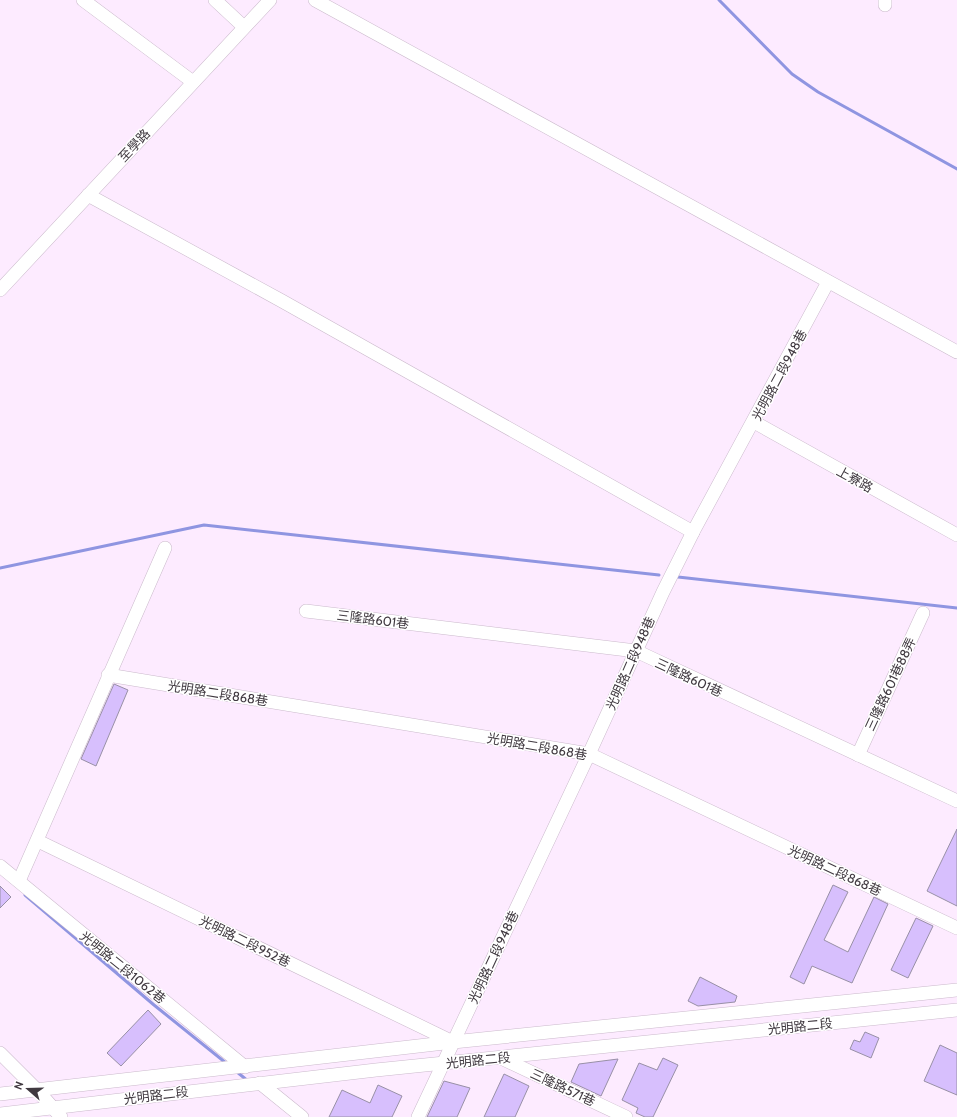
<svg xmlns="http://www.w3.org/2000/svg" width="957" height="1117" font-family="Cabin,'Noto Sans TC',sans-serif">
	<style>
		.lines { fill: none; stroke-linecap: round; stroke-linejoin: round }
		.stream { stroke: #8f95e1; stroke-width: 3 }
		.building { fill: #d7bffd; stroke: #9890a6 }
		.minor-casing { stroke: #cbbacc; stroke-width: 14 }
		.minor { stroke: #fff; stroke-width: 13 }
		.labels { text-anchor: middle; stroke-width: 3; stroke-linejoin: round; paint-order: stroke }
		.street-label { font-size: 13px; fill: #403940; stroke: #fff }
	</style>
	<rect width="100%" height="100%" fill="#fdebff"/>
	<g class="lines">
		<g class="stream">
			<path d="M719 0 792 74 818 92 957 169"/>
			<path d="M0 568 204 525 659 575"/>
			<path d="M678 577 957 608"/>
			<path d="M25 895 154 1005 226 1063"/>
			<path d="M237 1072 248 1081"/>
		</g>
	</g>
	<g class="building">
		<path d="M114 684 128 690 96 766 81 759Z"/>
		<path d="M957 829V906L927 891Z"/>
		<path d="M833 885 848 892 824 940 848 952 874 897 888 904 852 983 812 966 804 984 790 977Z"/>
		<path d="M0 886 11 897 0 908Z"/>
		<path d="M916 918 933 926 908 978 891 970Z"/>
		<path d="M700 977 737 996 735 1002 698 1006 688 1001Z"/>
		<path d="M148 1010 161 1024 121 1066 107 1053Z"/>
		<path d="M865 1032 879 1038 871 1058 850 1049 854 1040 860 1042Z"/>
		<path d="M940 1045 957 1053V1095L924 1081Z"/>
		<path d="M663 1058 678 1065 653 1117H645L636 1113 638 1108 622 1100 639 1063 657 1070Z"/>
		<path d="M618 1059 601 1096 571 1082 579 1064Z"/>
		<path d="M504 1074 529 1086 515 1117H484Z"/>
		<path d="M444 1081 470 1088 457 1117H427Z"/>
		<path d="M378 1085 402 1096 392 1117H329L342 1090 370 1103Z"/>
	</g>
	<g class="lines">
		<defs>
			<g id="minor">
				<path d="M83 0 193 82"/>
				<path d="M215 0 244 27"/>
				<path d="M315 0 957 352"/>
				<path d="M885 0V5"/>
				<path d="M88 195 282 301 693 532"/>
				<path d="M0 290 270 0"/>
				<path d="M754 422 957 535"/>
				<path d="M306 611 636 651 957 801"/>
				<path d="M108 675 589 754 957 928"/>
				<path d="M858 755 923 613"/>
				<path d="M38 841 453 1042"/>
				<path d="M0 866 245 1067"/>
				<path d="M19 881 165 548"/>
				<path d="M0 1053 38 1091 61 1117"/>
				<path d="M501 1058 626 1117"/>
				<path d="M260 1083 302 1117"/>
				<path d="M0 1094 453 1042 957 990"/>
				<path d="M0 1114 376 1070 957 1010"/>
				<path d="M418 1117 589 754 663 592 693 532 828 282"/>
			</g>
		</defs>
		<use href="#minor" class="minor-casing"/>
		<use href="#minor" class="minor"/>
	</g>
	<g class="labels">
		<g class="street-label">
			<text transform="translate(134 145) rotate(-47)" y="5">至學路</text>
			<text transform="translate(779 375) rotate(-62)" y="5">光明路二段948巷</text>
			<text transform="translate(855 479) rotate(29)" y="5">上寮路</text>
			<text transform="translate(373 619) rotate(7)" y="5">三隆路601巷</text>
			<text transform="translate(630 663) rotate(-66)" y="5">光明路二段948巷</text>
			<text transform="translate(689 677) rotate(25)" y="5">三隆路601巷</text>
			<text transform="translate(890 684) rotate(-65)" y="5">三隆路601巷88弄</text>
			<text transform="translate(218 693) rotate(9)" y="5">光明路二段868巷</text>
			<text transform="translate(537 746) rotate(10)" y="5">光明路二段868巷</text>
			<text transform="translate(835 870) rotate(25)" y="5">光明路二段868巷</text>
			<text transform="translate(245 941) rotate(26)" y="5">光明路二段952巷</text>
			<text transform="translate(493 957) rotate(-65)" y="5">光明路二段948巷</text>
			<text transform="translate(123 967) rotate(39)" y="5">光明路二段1062巷</text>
			<text transform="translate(800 1026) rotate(-6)" y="5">光明路二段</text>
			<text transform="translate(478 1060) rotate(-6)" y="5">光明路二段</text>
			<text transform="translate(563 1087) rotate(25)" y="5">三隆路571巷</text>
			<text transform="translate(156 1095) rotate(-7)" y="5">光明路二段</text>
		</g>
	</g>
	<g transform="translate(28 1089) rotate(290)" stroke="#ffffff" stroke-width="3" paint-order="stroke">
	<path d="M0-3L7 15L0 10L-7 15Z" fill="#403940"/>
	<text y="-6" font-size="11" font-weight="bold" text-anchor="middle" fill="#403940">N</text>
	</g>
</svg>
